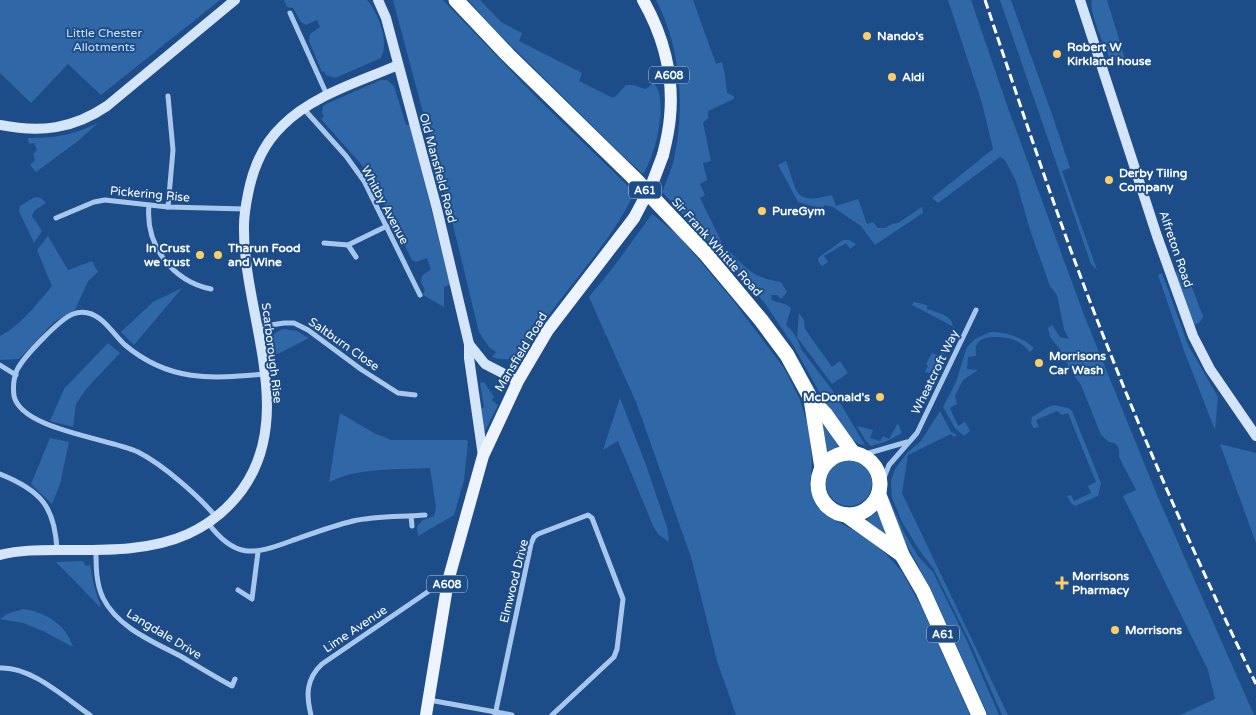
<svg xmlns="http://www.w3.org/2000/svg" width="1256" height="715" font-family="'Varela Round',sans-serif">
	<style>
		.green { fill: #3067a7 }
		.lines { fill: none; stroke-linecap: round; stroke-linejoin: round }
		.street { stroke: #a8c7ec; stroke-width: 5 }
		.secondary { stroke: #d4e4f9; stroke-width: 10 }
		.primary { stroke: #edf4ff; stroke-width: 12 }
		.highway { stroke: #fff; stroke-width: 15 }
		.rail { stroke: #fff; stroke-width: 3; stroke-dasharray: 9 4; stroke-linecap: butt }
		.primary-bridge { stroke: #edf4ff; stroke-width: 12 }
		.poi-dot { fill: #fbcf66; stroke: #1d4d89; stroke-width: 2 }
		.labels { text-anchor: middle; stroke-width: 4; stroke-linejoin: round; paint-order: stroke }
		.shield { fill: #1d4d89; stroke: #bbcadc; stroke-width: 1 }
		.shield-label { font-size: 11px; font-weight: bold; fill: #fff }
		.park-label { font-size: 12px; fill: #cde1f9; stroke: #1d4d89 }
		.poi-label { font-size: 12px; font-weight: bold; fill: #fff; stroke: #1d4d89; text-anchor: start }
		.street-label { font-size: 12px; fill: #fff; stroke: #1d4d89 }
	</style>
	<rect width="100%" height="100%" fill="#1d4d89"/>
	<g class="green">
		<path d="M0 0H220L101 95 68 64 31 103 0 73Z"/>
		<path d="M284 0H367C378 13 390 42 381 58L335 78 326 75 324 71 322 72 309 41 310 34 320 27 317 20 306 25 301 22 293 8 287 7Z"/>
		<path d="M393 0H443L537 98 626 184 634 194C612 239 577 276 548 316 540 327 534 342 524 351 515 360 504 361 492 357L496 352 489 347 479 332 453 225Z"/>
		<path d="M468 0H480L501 22 522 33 519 41 582 73 579 81 613 98 617 95 626 85H633L645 89 649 87 653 82C670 98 655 157 643 174L623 156 495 30Z"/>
		<path d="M656 0H693L716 64 722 62 725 75 727 93 734 96V99L708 111V118L703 123 711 161 703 163 707 180 700 184 705 195 700 198 725 249 720 254 662 192C666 182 670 173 673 163 686 111 681 47 656 0Z"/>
		<path d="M948 0H971L1008 108 1084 315 1157 495 1254 715H1180L1215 699 1208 670 1123 496 1136 490 1119 457C1120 449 1118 442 1109 442L1101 435 1081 385 1073 374 1059 348 1050 337 1048 328 1052 325 1060 337 1069 339 1064 329 1057 295 1050 286 1031 233 1016 181 1005 160 1000 157 938 203 932 198 993 149 982 103Z"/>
		<path d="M1000 0H1011L1054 120 1070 168 1062 171 1097 270 1091 264Z"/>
		<path d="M1092 0H1107L1125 59 1112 64C1107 51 1088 12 1092 0Z"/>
		<path d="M381 80H387L394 86 406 125H410L450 285 444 287V307L423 295 425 290 421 282 422 276 431 269 427 258 416 262 412 260 372 180 360 163 321 119 324 116 322 113 323 106 326 104Z"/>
		<path d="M98 123 78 141 36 172 30 165 35 160 33 154 37 150 34 143 29 144 28 138C56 138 73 135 98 123Z"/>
		<path d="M786 161C798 193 793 205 832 195L836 206 858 199 867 224 873 222 878 228H885L892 224 898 223 922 207 923 213 875 245 861 226 833 207 824 205 823 209 798 202 778 165Z"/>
		<path d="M35 197 41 198 46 203 34 211 32 216 42 231 34 243 19 211 20 206Z"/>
		<path d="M652 214 679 236 731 298 784 368 800 400 809 429 812 462 810 486 815 504 827 516 870 539 887 555 902 572 922 608 970 715H736L717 661 691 557 636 402 589 297 612 269Z"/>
		<path d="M48 236 68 270 92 261 98 272 88 281 75 310 54 322 19 359 0 360V336C21 325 36 305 52 286L37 250Z"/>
		<path d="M843 240H849L856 244 850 249 846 243 824 256 828 262 822 266 818 261V258Z"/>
		<path d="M730 252C748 270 754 278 781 282L787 292 781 299 777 295H771L772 300C779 304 785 302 791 308L786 325C793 331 799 340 801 349L833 391 865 445 859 444 851 439 839 427 793 345 764 302 724 258Z"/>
		<path d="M1184 267 1203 316C1201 321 1199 325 1193 324L1176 276 1177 269Z"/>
		<path d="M1162 273 1188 345 1218 397 1215 430 1186 356 1158 275Z"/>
		<path d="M182 288 134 345 121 332 153 302Z"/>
		<path d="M914 302 927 305V309C950 316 959 319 949 345L946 343 954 327 912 305Z"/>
		<path d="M799 313 804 320 805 329 832 367 840 361 848 373 832 384 797 337Z"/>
		<path d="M284 329 297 331 309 338 278 354 271 351 268 342C272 335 276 331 284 329Z"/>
		<path d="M990 332C1006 332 1023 337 1034 348L1030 352C1026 348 1021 342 1014 340 1005 337 983 334 977 344 975 348 976 352 976 356L968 357 967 369 978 370 963 380 955 396 957 404 950 408 958 426 965 422 970 431 964 436 955 428 943 407 956 382 967 347 975 339Z"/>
		<path d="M108 343 120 353 87 388 76 404 73 427 50 421 64 389Z"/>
		<path d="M943 348 945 351C941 360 939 370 929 373L925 372 928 366 926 364 932 353 939 356Z"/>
		<path d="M484 382 494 397 492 400 498 405 484 433 481 409 484 407 480 383Z"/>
		<path d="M620 398 646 465 667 527 669 542 658 534 654 528 618 441 603 450Z"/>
		<path d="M1055 405 1068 408 1072 411 1101 483 1098 496 1075 506 1071 503 1067 496 1071 495 1074 501 1091 493 1088 486 1096 482 1068 413 1062 415 1057 411 1036 420 1039 427 1034 428 1031 423 1032 417 1048 407Z"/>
		<path d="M940 411 951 432 957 435 954 437 951 434 908 455 902 493 1008 715H1002L970 642 933 568 920 551 902 522 892 498 891 481 895 469 907 453 921 441Z"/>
		<path d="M340 413 374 433 391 440H466L468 441 464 480 454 515 418 536 417 526 423 520 434 516 436 507 430 468C398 470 359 467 329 482Z"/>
		<path d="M821 417 838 446 823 454Z"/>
		<path d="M898 423 902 433 885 442 871 446 865 440 857 426 873 430 870 438 880 441 883 436 889 439Z"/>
		<path d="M50 438 69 442 60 484 52 504 31 484Z"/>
		<path d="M1220 444 1256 453V543Z"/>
		<circle cx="849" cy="483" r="23"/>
		<path d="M888 496 904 532 918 556 933 572 966 639 999 715H988L931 590 892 517Z"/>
		<path d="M877 512 889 534 886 536 865 521Z"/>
		<path d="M83 561 86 566 90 565 94 586 101 608 56 562Z"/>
		<path d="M23 609C45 612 66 624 73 647L43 631 23 623 0 619 7 614Z"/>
	</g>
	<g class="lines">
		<g class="street">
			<path d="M290 13 327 95"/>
			<path d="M168 96 173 150 168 207"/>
			<path d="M303 108 346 156 364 181 420 295"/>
			<path d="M149 205C145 245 172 281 211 289"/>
			<path d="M56 218 94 202 105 200 168 207 245 209"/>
			<path d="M324 243 348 245 387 226"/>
			<path d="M348 245 356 257"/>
			<path d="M258 327 284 323H294L308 330 362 370 398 393 415 395"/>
			<path d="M0 365 16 375"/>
			<path d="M862 455 907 442"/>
			<path d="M0 474C40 490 55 506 57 550"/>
			<path d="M881 485 889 465 917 433 976 310"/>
			<path d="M411 516 412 526"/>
			<path d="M216 517C199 496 162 464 138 452 108 438 22 430 14 396 13 388 14 377 17 370 24 356 60 319 73 314 78 312 84 312 88 313 103 316 114 335 125 345 169 382 211 379 264 374"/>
			<path d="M208 523C235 559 253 555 291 541 311 534 332 526 353 521 376 516 401 517 425 515"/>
			<path d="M96 550C96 567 96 583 103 598 118 628 154 642 182 657 199 667 215 677 232 686L235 679"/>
			<path d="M238 590 252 599 258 552"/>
			<path d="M0 668C31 666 65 698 90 715"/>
			<path d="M429 700 512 715"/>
			<path d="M311 715C306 695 306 679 322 664L429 591 447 581"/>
			<path d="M495 715 531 544 534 537 538 534 588 515 592 518 623 599 617 649 614 657 552 715"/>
		</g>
		<g class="secondary">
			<path d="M378 0 386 18 437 209 469 344V358L483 456"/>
			<path d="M1080 0 1157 236 1193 336 1210 369 1256 436"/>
			<path d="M0 125C41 133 73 129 107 106L235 0"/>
			<path d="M469 344 485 364 518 381"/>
			<path d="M0 555C19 550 39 550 58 550 101 550 148 552 188 534 210 524 228 509 242 490 298 413 242 311 244 225 244 215 246 204 248 194 253 168 262 145 282 126 313 95 359 82 398 65"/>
		</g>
		<g class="primary">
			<path d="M643 0C663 35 674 76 670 117 669 130 666 143 663 155"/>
			<path d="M426 715 448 581 483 456 518 381 548 330 634 218"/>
		</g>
		<g class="highway">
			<path d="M456 0 508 55 633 177 705 253 761 320 787 355 811 399 826 415 853 453"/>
			<path d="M811 399 822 468"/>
			<circle cx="849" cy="484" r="31"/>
			<path d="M879 495 902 555 923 591 979 715"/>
			<path d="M846 515 902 555"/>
		</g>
		<path class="rail" d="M985 0C1016 92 1046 184 1080 275 1132 414 1192 551 1256 684"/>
		<path class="primary-bridge" d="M634 218 652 184 663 155"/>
	</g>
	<g class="poi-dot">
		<circle cx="867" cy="36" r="5"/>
		<circle cx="1057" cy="54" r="5"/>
		<circle cx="892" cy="77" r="5"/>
		<circle cx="1109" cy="180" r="5"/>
		<circle cx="762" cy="211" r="5"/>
		<circle cx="200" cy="255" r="5"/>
		<circle cx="218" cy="255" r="5"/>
		<circle cx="1039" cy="363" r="5"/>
		<circle cx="880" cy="397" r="5"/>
		<path d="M1059.5 575.5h5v5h5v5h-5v5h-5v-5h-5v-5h5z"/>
		<circle cx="1115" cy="630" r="5"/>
	</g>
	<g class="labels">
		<g class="shield">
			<rect x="649" y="66.5" width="40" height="17" rx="4"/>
			<rect x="629" y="181.5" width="32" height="17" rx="4"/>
			<rect x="427" y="575.5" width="40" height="17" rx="4"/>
			<rect x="927" y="625.5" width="32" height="17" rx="4"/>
		</g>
		<g class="shield-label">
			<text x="669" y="79">A608</text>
			<text x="645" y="194">A61</text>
			<text x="447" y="588">A608</text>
			<text x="943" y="638">A61</text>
		</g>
		<g class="park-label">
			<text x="104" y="37">Little Chester<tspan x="104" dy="14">Allotments</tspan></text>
		</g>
		<g class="poi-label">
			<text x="877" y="40">Nando's</text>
			<text x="1067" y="51">Robert W<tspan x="1067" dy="14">Kirkland house</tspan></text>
			<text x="902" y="81">Aldi</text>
			<text x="1119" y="177">Derby Tiling<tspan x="1119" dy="14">Company</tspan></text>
			<text x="772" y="215">PureGym</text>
			<text x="190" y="252" text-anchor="end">In Crust<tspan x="190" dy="14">we trust</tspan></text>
			<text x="228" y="252">Tharun Food<tspan x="228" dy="14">and Wine</tspan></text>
			<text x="1049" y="360">Morrisons<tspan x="1049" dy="14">Car Wash</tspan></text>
			<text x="870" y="401" text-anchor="end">McDonald's</text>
			<text x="1072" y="580">Morrisons<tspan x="1072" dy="14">Pharmacy</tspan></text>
			<text x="1125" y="634">Morrisons</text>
		</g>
		<g class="street-label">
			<text transform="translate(438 168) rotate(75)" y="4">Old Mansfield Road</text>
			<text transform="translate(150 194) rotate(5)" y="4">Pickering Rise</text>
			<text transform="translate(385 205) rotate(62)" y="4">Whitby Avenue</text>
			<text transform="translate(717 247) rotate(48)" y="4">Sir Frank Whittle Road</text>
			<text transform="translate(1176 249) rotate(71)" y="4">Alfreton Road</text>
			<text transform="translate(344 344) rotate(35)" y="4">Saltburn Close</text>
			<text transform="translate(521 352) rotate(-59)" y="4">Mansfield Road</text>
			<text transform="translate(272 353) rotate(83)" y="4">Scarborough Rise</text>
			<text transform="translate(935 372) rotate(-64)" y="4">Wheatcroft Way</text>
			<text transform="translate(514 581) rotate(-76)" y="4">Elmwood Drive</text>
			<text transform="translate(355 629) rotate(-34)" y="4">Lime Avenue</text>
			<text transform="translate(164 634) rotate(31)" y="4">Langdale Drive</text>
		</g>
	</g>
</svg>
